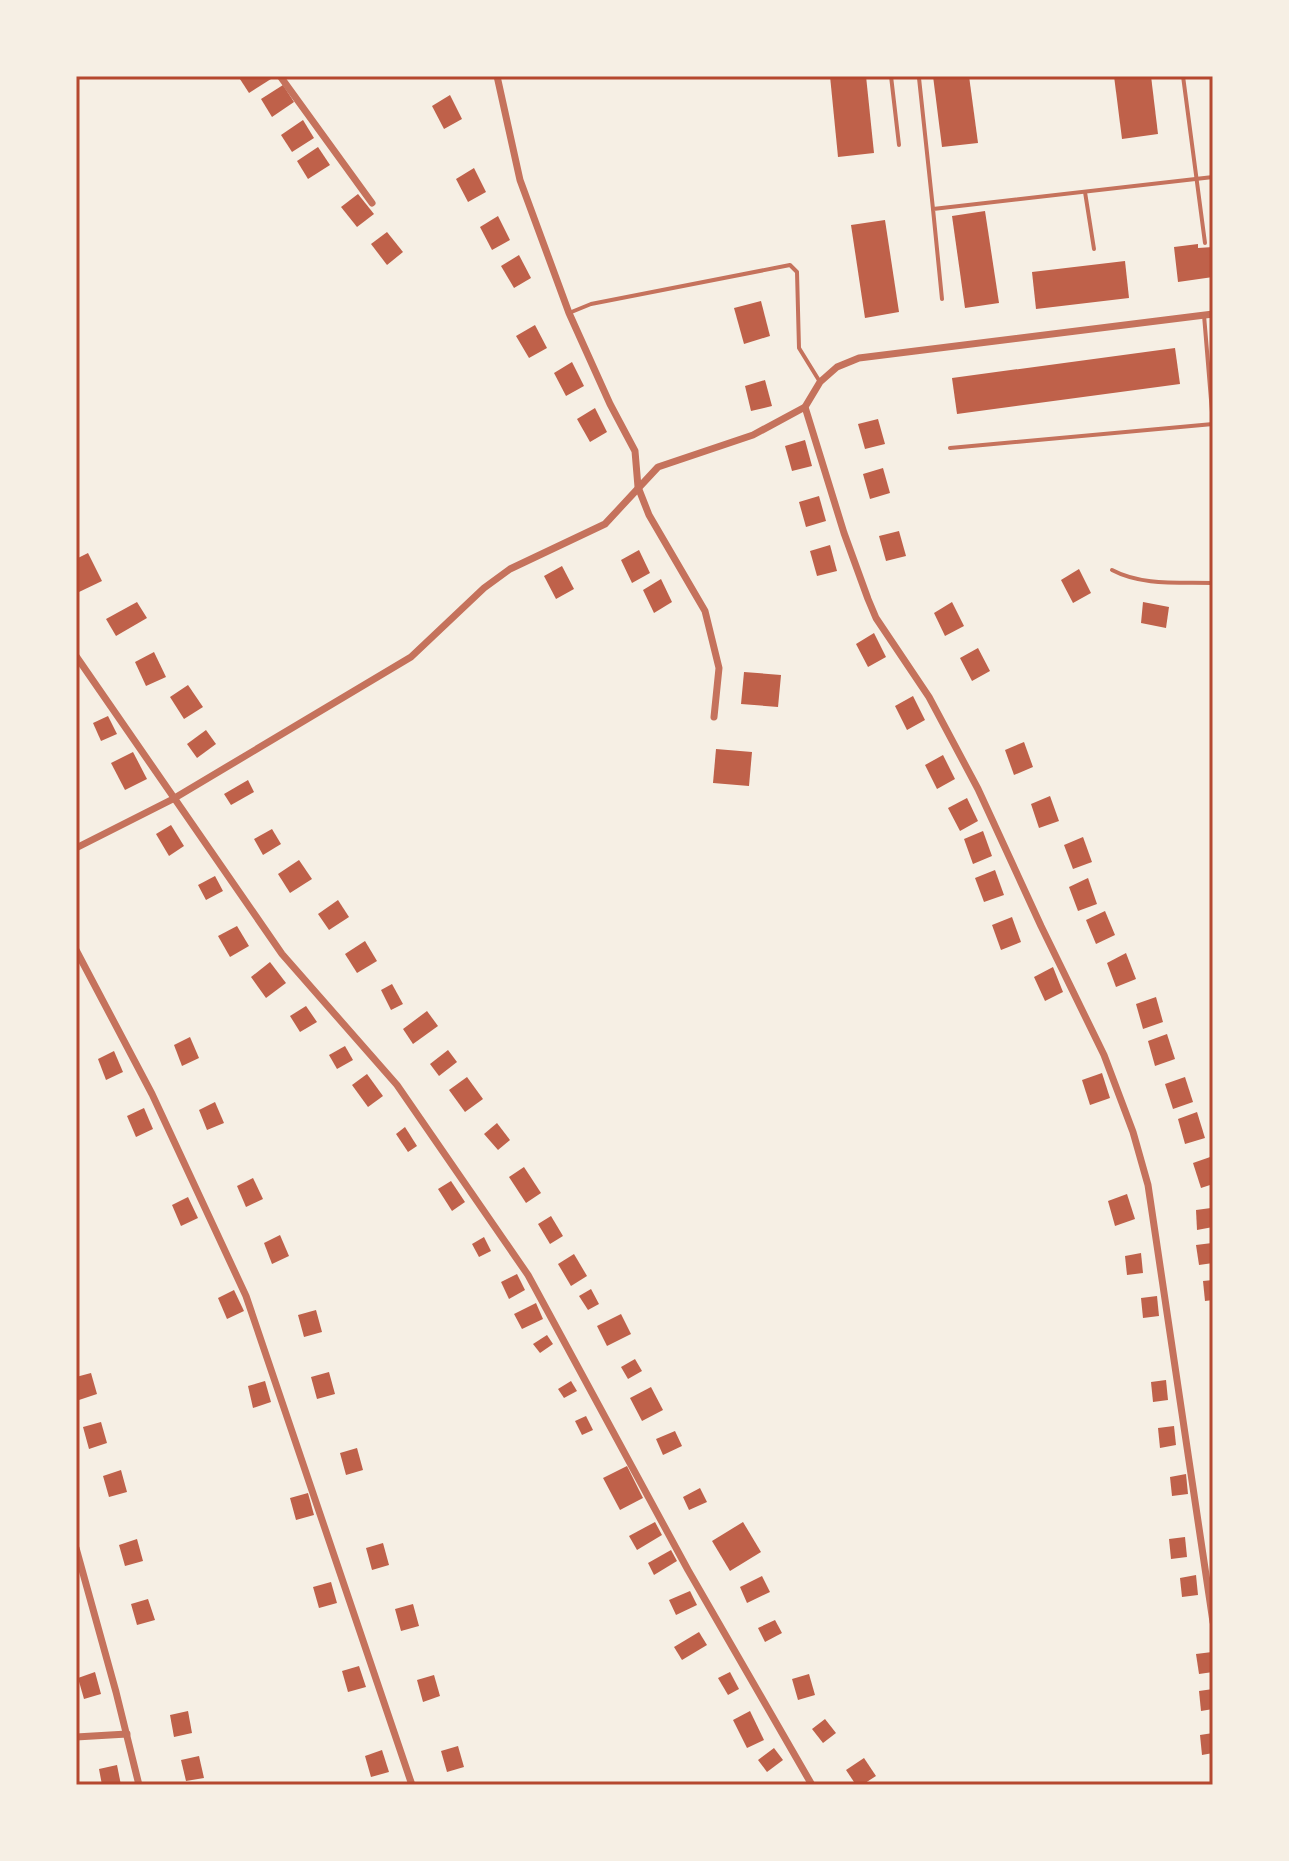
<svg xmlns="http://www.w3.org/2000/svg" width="1289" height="1861" font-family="'Sofia Sans Condensed',sans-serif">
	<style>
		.building { fill: #bf614a }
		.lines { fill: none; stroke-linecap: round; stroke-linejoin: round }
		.service { stroke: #c5725c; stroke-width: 4 }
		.minor { stroke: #c5725c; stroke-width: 7 }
		.neatline { fill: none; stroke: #b5482f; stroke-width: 3 }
	</style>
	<rect width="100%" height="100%" fill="#f6efe4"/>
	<g class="building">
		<path d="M238 76H269L271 79 249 93Z"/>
		<path d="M830 76H866L874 153 838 157Z"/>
		<path d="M933 76H969L978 143 942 147Z"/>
		<path d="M1114 76H1151L1158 134 1122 139Z"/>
		<path d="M283 85 294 102 272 117 261 99Z"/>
		<path d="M450 95 462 119 444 129 432 106Z"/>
		<path d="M303 120 314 138 292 152 281 135Z"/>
		<path d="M318 147 330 165 308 179 297 161Z"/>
		<path d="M474 168 486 192 468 202 456 179Z"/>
		<path d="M358 194 374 214 357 227 341 207Z"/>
		<path d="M985 211 999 303 965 308 952 216Z"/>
		<path d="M498 216 510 240 492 250 480 227Z"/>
		<path d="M885 220 899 312 865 318 851 225Z"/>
		<path d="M387 232 403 252 387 265 371 244Z"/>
		<path d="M1198 244V248L1213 247V277L1178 282 1174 247Z"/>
		<path d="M519 255 531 278 514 288 501 266Z"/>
		<path d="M1125 261 1129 298 1036 309 1032 272Z"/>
		<path d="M761 301 770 336 744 344 734 308Z"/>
		<path d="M535 325 547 348 529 358 516 336Z"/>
		<path d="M1175 348 1180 384 957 414 952 378Z"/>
		<path d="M572 362 584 386 566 396 554 373Z"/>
		<path d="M765 380 772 406 751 411 745 386Z"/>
		<path d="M595 408 607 432 590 442 577 419Z"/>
		<path d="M878 419 885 444 865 449 858 424Z"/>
		<path d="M805 440 812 466 792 471 785 446Z"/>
		<path d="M883 468 890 493 870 499 863 474Z"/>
		<path d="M819 496 826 521 806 527 799 502Z"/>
		<path d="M899 531 906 556 886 561 879 536Z"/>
		<path d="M830 545 837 571 817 576 810 551Z"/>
		<path d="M639 550 650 573 632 583 621 560Z"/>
		<path d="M88 553 102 581 79 592 76 586V559Z"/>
		<path d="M562 566 574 589 556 599 544 576Z"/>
		<path d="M1079 569 1091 593 1073 603 1061 580Z"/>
		<path d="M661 579 672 602 654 613 643 590Z"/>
		<path d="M137 602 147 618 116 636 106 619Z"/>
		<path d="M952 602 964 626 945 636 934 613Z"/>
		<path d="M1143 602 1169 607 1166 628 1141 623Z"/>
		<path d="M874 633 886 657 868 667 856 644Z"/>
		<path d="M978 648 990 671 972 681 960 658Z"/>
		<path d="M154 652 166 677 146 686 135 662Z"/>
		<path d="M744 672 781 675 778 707 741 704Z"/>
		<path d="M188 685 203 707 184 719 170 697Z"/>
		<path d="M913 696 925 720 907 730 895 706Z"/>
		<path d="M108 716 117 734 101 741 93 723Z"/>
		<path d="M206 730 216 744 197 758 187 744Z"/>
		<path d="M1024 742 1033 767 1014 775 1005 750Z"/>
		<path d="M716 749 752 752 749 786 713 783Z"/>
		<path d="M133 752 147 779 125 790 111 763Z"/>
		<path d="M943 755 955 779 937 789 925 765Z"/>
		<path d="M248 780 254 792 231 805 224 794Z"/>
		<path d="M1050 796 1059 821 1039 828 1031 804Z"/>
		<path d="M967 798 978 821 960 831 948 808Z"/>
		<path d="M171 825 184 846 169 856 156 834Z"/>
		<path d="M272 829 281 844 263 855 254 839Z"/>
		<path d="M983 831 992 856 973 864 964 839Z"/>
		<path d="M1083 837 1092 862 1073 869 1064 845Z"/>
		<path d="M299 860 312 879 290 893 278 874Z"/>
		<path d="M995 870 1004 895 984 902 975 878Z"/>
		<path d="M215 876 223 891 206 900 198 885Z"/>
		<path d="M1088 878 1097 904 1078 911 1069 887Z"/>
		<path d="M338 900 349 917 329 930 318 914Z"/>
		<path d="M1105 911 1115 935 1096 944 1086 920Z"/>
		<path d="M1012 917 1021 942 1001 950 992 925Z"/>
		<path d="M237 926 249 946 230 957 218 936Z"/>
		<path d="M365 941 377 961 357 973 345 954Z"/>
		<path d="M1126 953 1136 979 1116 987 1107 963Z"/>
		<path d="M270 962 286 983 266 998 251 977Z"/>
		<path d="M1053 967 1063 992 1045 1001 1034 977Z"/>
		<path d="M392 984 403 1004 391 1010 381 990Z"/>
		<path d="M1156 997 1163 1022 1143 1029 1136 1004Z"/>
		<path d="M306 1006 317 1022 300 1032 290 1016Z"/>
		<path d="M427 1011 438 1026 413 1044 403 1029Z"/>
		<path d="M1167 1034 1175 1059 1155 1066 1148 1041Z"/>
		<path d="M190 1037 199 1058 182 1066 174 1045Z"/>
		<path d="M345 1046 353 1060 337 1069 329 1055Z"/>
		<path d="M448 1050 457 1062 439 1076 430 1064Z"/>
		<path d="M114 1051 123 1072 106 1080 98 1059Z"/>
		<path d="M1102 1073 1110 1098 1090 1105 1082 1080Z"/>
		<path d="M367 1074 383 1096 368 1107 352 1085Z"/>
		<path d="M467 1077 483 1099 465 1112 449 1090Z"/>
		<path d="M1185 1077 1193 1102 1173 1109 1165 1084Z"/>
		<path d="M215 1102 224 1123 207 1130 199 1110Z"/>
		<path d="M144 1108 153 1129 136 1137 127 1116Z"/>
		<path d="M1197 1112 1205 1138 1185 1144 1178 1119Z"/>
		<path d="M497 1123 510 1140 498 1150 484 1134Z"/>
		<path d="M405 1127 417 1146 408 1152 396 1134Z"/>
		<path d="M1213 1156V1184L1201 1188 1193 1163Z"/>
		<path d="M524 1167 541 1193 526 1203 509 1177Z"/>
		<path d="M253 1178 263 1199 246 1207 237 1186Z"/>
		<path d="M451 1181 465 1202 452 1211 438 1189Z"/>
		<path d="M1127 1194 1135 1219 1115 1226 1108 1201Z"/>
		<path d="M188 1197 198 1218 181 1226 172 1205Z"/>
		<path d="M1211 1208 1213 1227 1197 1230 1196 1210Z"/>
		<path d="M551 1216 563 1236 550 1244 538 1224Z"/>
		<path d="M280 1235 289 1256 272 1264 264 1243Z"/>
		<path d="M484 1237 491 1251 479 1257 472 1244Z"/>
		<path d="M1212 1243 1213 1263 1199 1265 1196 1245Z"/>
		<path d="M1141 1253 1143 1273 1127 1275 1125 1256Z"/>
		<path d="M574 1254 587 1276 571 1286 558 1264Z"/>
		<path d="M517 1274 525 1290 509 1299 501 1282Z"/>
		<path d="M1213 1280V1300L1205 1301 1203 1281Z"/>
		<path d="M591 1289 599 1304 588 1310 579 1296Z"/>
		<path d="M234 1290 244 1311 227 1319 218 1298Z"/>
		<path d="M1157 1296 1159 1316 1143 1318 1141 1298Z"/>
		<path d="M536 1303 543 1319 522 1329 514 1314Z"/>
		<path d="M316 1310 322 1332 304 1337 298 1315Z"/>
		<path d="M621 1314 631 1334 607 1346 597 1326Z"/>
		<path d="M547 1335 553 1344 540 1353 533 1344Z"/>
		<path d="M635 1359 642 1371 628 1379 621 1367Z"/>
		<path d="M329 1372 335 1394 317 1399 311 1377Z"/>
		<path d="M91 1373 97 1394 79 1400 76 1377Z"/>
		<path d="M1166 1380 1168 1400 1153 1402 1151 1382Z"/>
		<path d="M265 1381 271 1402 253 1408 248 1386Z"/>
		<path d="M571 1381 577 1391 564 1398 558 1389Z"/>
		<path d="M651 1387 663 1410 642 1421 630 1398Z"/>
		<path d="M586 1416 593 1430 582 1435 575 1421Z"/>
		<path d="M101 1422 107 1443 89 1449 83 1427Z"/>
		<path d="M1174 1426 1176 1445 1160 1448 1158 1428Z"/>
		<path d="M675 1431 682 1446 663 1455 656 1439Z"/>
		<path d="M357 1448 363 1470 346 1475 340 1453Z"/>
		<path d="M627 1466 643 1498 620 1510 603 1478Z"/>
		<path d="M121 1470 127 1492 109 1497 103 1476Z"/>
		<path d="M1186 1474 1188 1494 1172 1496 1170 1477Z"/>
		<path d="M700 1488 707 1502 689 1510 683 1497Z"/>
		<path d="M308 1493 314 1515 296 1520 290 1498Z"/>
		<path d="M655 1522 662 1535 637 1550 629 1536Z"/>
		<path d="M743 1522 761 1552 730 1571 712 1541Z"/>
		<path d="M1185 1537 1187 1557 1171 1559 1169 1539Z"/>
		<path d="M137 1539 143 1561 125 1566 119 1545Z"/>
		<path d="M383 1543 389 1565 372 1570 366 1548Z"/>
		<path d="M671 1550 677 1561 654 1575 648 1563Z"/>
		<path d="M1196 1575 1198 1595 1182 1597 1180 1578Z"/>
		<path d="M762 1576 770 1592 747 1603 740 1587Z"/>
		<path d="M331 1582 337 1603 319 1608 313 1587Z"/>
		<path d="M690 1591 697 1605 676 1615 669 1600Z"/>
		<path d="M148 1599 155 1620 137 1625 131 1604Z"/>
		<path d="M413 1604 419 1626 401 1631 395 1609Z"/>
		<path d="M775 1620 782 1633 765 1642 758 1628Z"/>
		<path d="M699 1632 707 1645 682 1660 674 1647Z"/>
		<path d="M1212 1652 1213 1672 1199 1674 1196 1654Z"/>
		<path d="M359 1666 366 1687 348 1692 342 1671Z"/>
		<path d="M95 1672 101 1694 84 1699 78 1678Z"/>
		<path d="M730 1672 739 1689 728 1695 718 1678Z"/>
		<path d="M809 1674 815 1695 798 1700 792 1679Z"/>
		<path d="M434 1675 440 1696 423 1702 417 1680Z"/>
		<path d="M1213 1689V1709L1201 1711 1199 1691Z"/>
		<path d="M188 1711 192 1733 174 1737 170 1715Z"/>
		<path d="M750 1711 764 1740 747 1748 733 1720Z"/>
		<path d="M825 1719 836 1733 823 1743 812 1729Z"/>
		<path d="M1213 1733V1753L1202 1755 1200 1735Z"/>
		<path d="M458 1746 464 1767 447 1772 441 1751Z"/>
		<path d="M774 1748 783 1760 767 1772 758 1760Z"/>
		<path d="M382 1750 389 1772 371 1777 365 1756Z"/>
		<path d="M199 1756 204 1778 186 1781 181 1760Z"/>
		<path d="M864 1758 876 1776 862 1785H856L846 1770Z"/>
		<path d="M117 1765 121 1785H102L99 1769Z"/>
	</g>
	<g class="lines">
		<g class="service">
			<path d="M891 76 899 145"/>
			<path d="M1183 76 1205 243"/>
			<path d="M919 78 933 209"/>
			<path d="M1085 192 1094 249"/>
			<path d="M942 299 933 209 1213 177"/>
			<path d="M569 313 591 304 790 265 797 272 799 348 820 382"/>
			<path d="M1204 315 1213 424"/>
			<path d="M950 448 1213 424V428"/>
			<path d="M1112 570C1142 586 1179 582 1213 583"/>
		</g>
		<g class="minor">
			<path d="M280 76 372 203"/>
			<path d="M497 76 520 180 569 313 610 404 635 451 638 487 649 515 705 611 719 668 714 717"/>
			<path d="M805 407 844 533 868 599 876 618 929 697 978 789 1041 926 1104 1055 1133 1132 1148 1185 1213 1622"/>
			<path d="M76 656 282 954 397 1085 528 1275 688 1570 812 1785"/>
			<path d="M76 848 173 799 411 657 484 588 510 569 605 524 658 467 753 435 805 407 820 382 837 367 859 358 1213 314"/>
			<path d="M76 950 152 1094 246 1296 412 1785"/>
			<path d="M76 1548 116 1692 139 1785"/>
			<path d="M76 1737 127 1734"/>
		</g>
	</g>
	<rect width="1289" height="1861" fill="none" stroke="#f6efe4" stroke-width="156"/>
	<rect x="78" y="78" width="1133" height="1705" class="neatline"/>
</svg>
